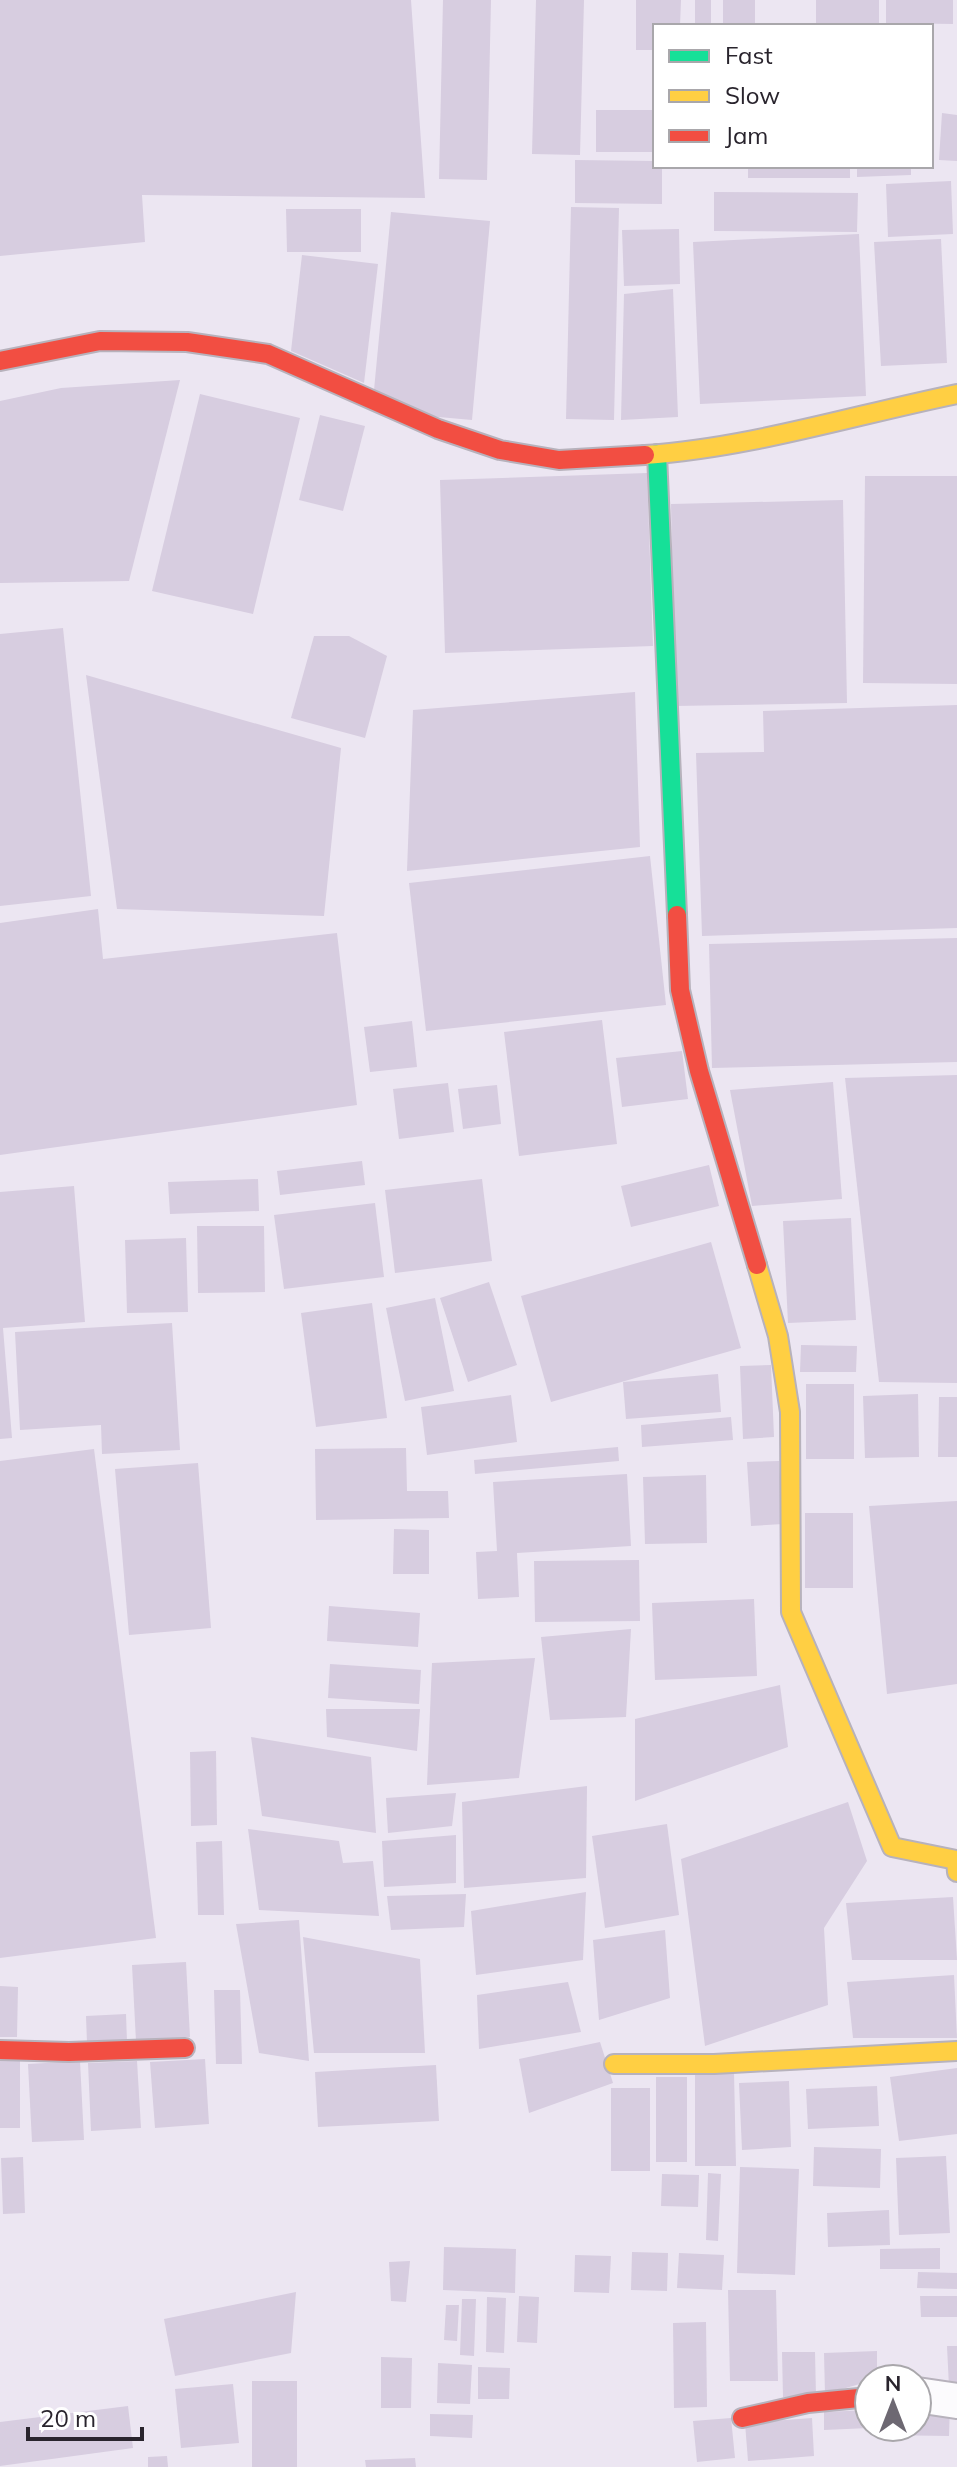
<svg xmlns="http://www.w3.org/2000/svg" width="957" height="2467" font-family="Mulish,sans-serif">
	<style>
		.building { fill: #d7cde0 }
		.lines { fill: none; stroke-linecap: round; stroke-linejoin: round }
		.street-casing { stroke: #b7b2bc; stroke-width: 38 }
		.fast-casing { stroke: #b7b2bc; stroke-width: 22 }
		.slow-casing { stroke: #b7b2bc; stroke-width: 22 }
		.jam-casing { stroke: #b7b2bc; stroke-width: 22 }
		.street { stroke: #fcfbfd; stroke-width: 34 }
		.fast { stroke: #16e098; stroke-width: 18 }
		.slow { stroke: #ffcf43; stroke-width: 18 }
		.jam { stroke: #f24e42; stroke-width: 18 }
	</style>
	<rect width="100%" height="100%" fill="#ece6f2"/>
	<g class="building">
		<path d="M0 0H411L425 198 142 195 145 242 0 256Z"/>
		<path d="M443 0H491L487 180 439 179Z"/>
		<path d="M536 0H584L580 155 532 154Z"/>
		<path d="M636 0H681L680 26H655V50H636Z"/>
		<rect x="695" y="0" width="16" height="26"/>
		<rect x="723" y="0" width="32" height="26"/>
		<rect x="816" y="0" width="63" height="26"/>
		<path d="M886 0H953V24L886 23Z"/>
		<rect x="596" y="110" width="59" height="42"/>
		<path d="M942 113 957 115V161L939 160Z"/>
		<path d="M575 160 655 161V166H662V204L575 203Z"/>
		<rect x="748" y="166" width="102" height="12"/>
		<path d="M857 166H911V175L857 177Z"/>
		<path d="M951 181 953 234 888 237 886 184Z"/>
		<path d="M714 192 858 193 857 232 714 231Z"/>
		<path d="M571 207 619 208 614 420 566 419Z"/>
		<path d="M286 209H361V252H287Z"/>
		<path d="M391 212 490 221 472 420 372 411Z"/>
		<path d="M679 229 680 284 624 286 622 230Z"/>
		<path d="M859 234 866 396 700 404 693 242Z"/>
		<path d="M941 239 947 363 881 366 874 242Z"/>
		<path d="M302 255 378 264 364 383 291 351Z"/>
		<path d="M673 289 678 417 621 420 624 294Z"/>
		<path d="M180 380 129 581 0 583V401L61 388Z"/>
		<path d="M200 394 300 418 253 614 152 591Z"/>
		<path d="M320 415 365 426 343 511 299 500Z"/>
		<path d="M647 473 653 646 445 653 440 480Z"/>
		<path d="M865 476H957V684L863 683Z"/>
		<path d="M843 500 847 703 675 706 671 504Z"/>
		<path d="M63 628 91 896 0 906V634Z"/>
		<path d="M314 636H349L387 656 365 738 291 718Z"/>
		<path d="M86 675 341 748 324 916 117 909Z"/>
		<path d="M635 692 640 847 407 871 413 710Z"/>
		<path d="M957 705V928L702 936 696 753 764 752 763 711Z"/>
		<path d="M650 856 666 1005 426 1031 409 883Z"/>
		<path d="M98 909 103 959 337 933 357 1105 0 1155V923Z"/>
		<path d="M957 938V1062L712 1068 709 944Z"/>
		<path d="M602 1020 617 1144 519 1156 504 1032Z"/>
		<path d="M412 1021 417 1067 370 1072 364 1027Z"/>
		<path d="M682 1051 688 1099 622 1107 616 1058Z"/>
		<path d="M957 1075V1383L879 1382 845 1078Z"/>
		<path d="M833 1082 842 1199 752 1206 730 1090Z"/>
		<path d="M448 1083 454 1132 399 1139 393 1089Z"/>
		<path d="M497 1085 501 1124 463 1129 458 1089Z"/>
		<path d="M362 1161 365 1185 280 1195 277 1171Z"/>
		<path d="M709 1165 719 1206 631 1227 621 1186Z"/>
		<path d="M258 1179 259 1211 170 1214 168 1182Z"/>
		<path d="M482 1179 492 1261 395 1273 385 1190Z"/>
		<path d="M74 1186 85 1322 3 1328 12 1438 0 1439V1192Z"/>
		<path d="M375 1203 384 1277 284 1289 274 1215Z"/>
		<path d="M851 1218 856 1320 788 1323 783 1221Z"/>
		<path d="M197 1226H264L265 1292 198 1293Z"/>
		<path d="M186 1238 188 1312 127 1313 125 1240Z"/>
		<path d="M711 1242 741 1348 551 1402 521 1296Z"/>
		<path d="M489 1282 517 1365 468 1382 440 1298Z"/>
		<path d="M435 1298 454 1391 405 1401 386 1308Z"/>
		<path d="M372 1303 387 1418 316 1427 301 1313Z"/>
		<path d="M172 1323 180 1450 102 1454 101 1425 20 1430 15 1332Z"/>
		<path d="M801 1345 857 1346 856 1372H800Z"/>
		<path d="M771 1365 774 1437 743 1439 740 1366Z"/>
		<path d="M718 1374 721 1412 626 1419 623 1382Z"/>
		<rect x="806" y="1384" width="48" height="75"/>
		<path d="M918 1394 919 1457 865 1458 863 1396Z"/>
		<path d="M511 1395 517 1442 427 1455 421 1407Z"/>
		<path d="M939 1397H957V1457H938Z"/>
		<path d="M731 1417 733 1440 642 1447 641 1425Z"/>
		<path d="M618 1447 619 1461 475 1474 474 1460Z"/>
		<path d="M406 1448 407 1491H448L449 1518 316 1520 315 1449Z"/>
		<path d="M94 1449 156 1938 0 1958V1461Z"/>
		<path d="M779 1461 783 1524 751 1526 747 1462Z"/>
		<path d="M198 1463 211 1628 129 1635 115 1469Z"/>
		<path d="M627 1474 631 1546 517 1553 519 1597 478 1599 476 1552 497 1551 493 1482Z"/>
		<path d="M706 1475 707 1543 645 1544 643 1477Z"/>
		<path d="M957 1501V1684L887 1694 869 1506Z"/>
		<rect x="805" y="1513" width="48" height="75"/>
		<path d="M394 1529 429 1530V1574H393Z"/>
		<path d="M639 1560 640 1621 535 1622 534 1561Z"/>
		<path d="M754 1599 757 1676 655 1680 652 1603Z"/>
		<path d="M329 1606 420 1613 418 1647 327 1641Z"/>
		<path d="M631 1629 626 1717 550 1720 541 1637Z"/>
		<path d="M535 1658 519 1778 427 1785 432 1663Z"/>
		<path d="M330 1664 421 1670 419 1704 328 1698Z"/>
		<path d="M780 1685 788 1747 635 1801V1719Z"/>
		<path d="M326 1709H420L417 1751 327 1737Z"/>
		<path d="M251 1737 371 1757 376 1833 262 1816Z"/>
		<path d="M216 1751 217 1825 191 1826 190 1752Z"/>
		<path d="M587 1786 586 1878 464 1888 462 1802Z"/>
		<path d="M456 1793 452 1826 388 1833 386 1798Z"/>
		<path d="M848 1802 867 1861 824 1928 828 2005 705 2046 681 1859Z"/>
		<path d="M667 1824 679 1915 605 1928 592 1836Z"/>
		<path d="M248 1829 339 1841 343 1863 373 1861 379 1916 259 1910Z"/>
		<path d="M456 1835V1883L384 1887 382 1841Z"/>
		<path d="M222 1841 224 1915H198L196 1842Z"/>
		<path d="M586 1892 583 1960 476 1975 471 1911Z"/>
		<path d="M466 1894 464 1927 391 1930 387 1896Z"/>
		<path d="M953 1897 957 1960H852L846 1903Z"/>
		<path d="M299 1920 309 2061 259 2053 236 1924Z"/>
		<path d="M665 1930 670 1998 599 2020 593 1940Z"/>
		<path d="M303 1937 420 1959 425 2053H314Z"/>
		<path d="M186 1962 190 2037 136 2041 132 1965Z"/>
		<path d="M954 1975 957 2038H853L847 1982Z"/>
		<path d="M568 1982 581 2032 479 2049 477 1995Z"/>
		<path d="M0 1986 18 1987 17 2037H0Z"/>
		<path d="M214 1990H240L242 2064H216Z"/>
		<path d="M126 2014 127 2042 87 2043 86 2016Z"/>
		<path d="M600 2042 613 2083 529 2113 519 2059Z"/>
		<rect x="0" y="2056" width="20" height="72"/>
		<path d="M205 2059 209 2124 155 2128 150 2062Z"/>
		<path d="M80 2061 84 2140 32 2142 28 2064Z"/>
		<path d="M137 2061 141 2128 91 2131 88 2063Z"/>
		<path d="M436 2065 439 2121 318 2127 315 2072Z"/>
		<path d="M957 2068V2134L899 2141 890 2077Z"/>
		<path d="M695 2072H734L736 2166H695Z"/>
		<rect x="656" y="2077" width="31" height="85"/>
		<path d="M789 2081 791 2147 742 2150 739 2083Z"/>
		<path d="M877 2086 879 2126 808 2129 806 2089Z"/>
		<rect x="611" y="2088" width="39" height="83"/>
		<path d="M814 2147 881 2149 880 2188 813 2186Z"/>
		<path d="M946 2156 950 2233 899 2235 896 2158Z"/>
		<path d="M23 2157 25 2213 3 2214 1 2158Z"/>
		<path d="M740 2167 799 2169 795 2275 737 2273Z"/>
		<path d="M708 2173 721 2174 718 2241 706 2240Z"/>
		<path d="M662 2174 699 2175 698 2207 661 2206Z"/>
		<path d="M889 2210 890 2245 828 2247 827 2213Z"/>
		<path d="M444 2247 516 2249 515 2293 443 2290Z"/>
		<path d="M940 2248V2269H880V2249Z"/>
		<path d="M632 2252 668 2253 667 2291 631 2290Z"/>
		<path d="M679 2253 724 2255 722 2290 677 2288Z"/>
		<path d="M575 2255 611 2256 609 2293 574 2292Z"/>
		<path d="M410 2261 406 2302 391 2301 389 2262Z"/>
		<path d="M918 2272 957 2273V2289L917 2288Z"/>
		<path d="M728 2290H776L778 2381H730Z"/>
		<path d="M296 2292 291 2353 175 2376 164 2319Z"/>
		<path d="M519 2296 539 2297 537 2343 517 2342Z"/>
		<path d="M920 2296H957V2317H921Z"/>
		<path d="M487 2297 506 2298 504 2353 486 2352Z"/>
		<path d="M462 2299H476L474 2356 460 2355Z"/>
		<path d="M446 2305H459L457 2341 444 2340Z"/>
		<path d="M706 2322 707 2407 674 2408 673 2323Z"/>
		<path d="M947 2346H957V2386L949 2387Z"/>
		<path d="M877 2351V2379L825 2394 824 2353Z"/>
		<path d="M782 2352H815L816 2396 783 2397Z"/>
		<path d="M381 2357 412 2358 411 2408H381Z"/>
		<path d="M438 2363 472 2365 470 2404 437 2403Z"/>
		<path d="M478 2367 510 2368 509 2399H478Z"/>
		<rect x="252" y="2381" width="45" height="86"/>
		<path d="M233 2384 239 2443 181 2448 175 2389Z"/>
		<path d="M917 2403 950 2404 949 2436 883 2435V2427H917Z"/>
		<path d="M128 2406 133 2448 0 2466V2422Z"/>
		<path d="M869 2410V2428L824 2430V2412Z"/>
		<path d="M430 2414 473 2415 472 2438 430 2436Z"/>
		<path d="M731 2418 735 2458 697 2462 693 2421Z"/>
		<path d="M812 2418 814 2456 748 2461 745 2423Z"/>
		<path d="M167 2456 168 2467H148V2457Z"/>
		<path d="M415 2458 416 2467H366L365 2460Z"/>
	</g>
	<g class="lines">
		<defs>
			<path id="street" d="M917 2395 957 2401"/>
			<path id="fast" d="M657 454 677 915"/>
			<g id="slow">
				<path d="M645 455C750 448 854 415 957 394"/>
				<path d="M757 1265 778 1336 790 1412 791 1612 892 1847 956 1860 957 1872"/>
				<path d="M614 2064H714L957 2051"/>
			</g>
			<g id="jam">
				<path d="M0 361 100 341 187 342 268 354 438 429 500 450 559 460 645 455"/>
				<path d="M677 915 680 990 699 1071 757 1265"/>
				<path d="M0 2050 69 2052 185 2048"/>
				<path d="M742 2418 808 2403 869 2397"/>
			</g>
		</defs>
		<use href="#street" class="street-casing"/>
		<use href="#fast" class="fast-casing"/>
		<use href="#slow" class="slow-casing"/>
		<use href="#jam" class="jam-casing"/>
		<use href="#street" class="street"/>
		<use href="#fast" class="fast"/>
		<use href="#slow" class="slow"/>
		<use href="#jam" class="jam"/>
	</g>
	<rect x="653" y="24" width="280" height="144" fill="#ffffff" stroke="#a9a7ab" stroke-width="2"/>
	<rect x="669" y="50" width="40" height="12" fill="#16e098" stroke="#a9a7ab" stroke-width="2"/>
	<text x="725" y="64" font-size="24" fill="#29242d">Fast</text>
	<rect x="669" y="90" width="40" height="12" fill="#ffcf43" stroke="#a9a7ab" stroke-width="2"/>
	<text x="725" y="104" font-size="24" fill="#29242d">Slow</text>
	<rect x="669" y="130" width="40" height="12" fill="#f24e42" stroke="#a9a7ab" stroke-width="2"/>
	<text x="725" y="144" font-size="24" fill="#29242d">Jam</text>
	<g transform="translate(893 2403)"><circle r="38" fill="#ffffff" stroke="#a9a7ab" stroke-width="2"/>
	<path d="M0-6L14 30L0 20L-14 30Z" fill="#6d6872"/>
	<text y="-12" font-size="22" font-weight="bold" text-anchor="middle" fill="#29242d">N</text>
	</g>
	<path d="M28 2427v12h114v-12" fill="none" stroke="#29242d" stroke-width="4"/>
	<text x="40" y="2427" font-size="24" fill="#29242d" stroke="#ffffff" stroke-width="6" paint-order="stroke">20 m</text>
</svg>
